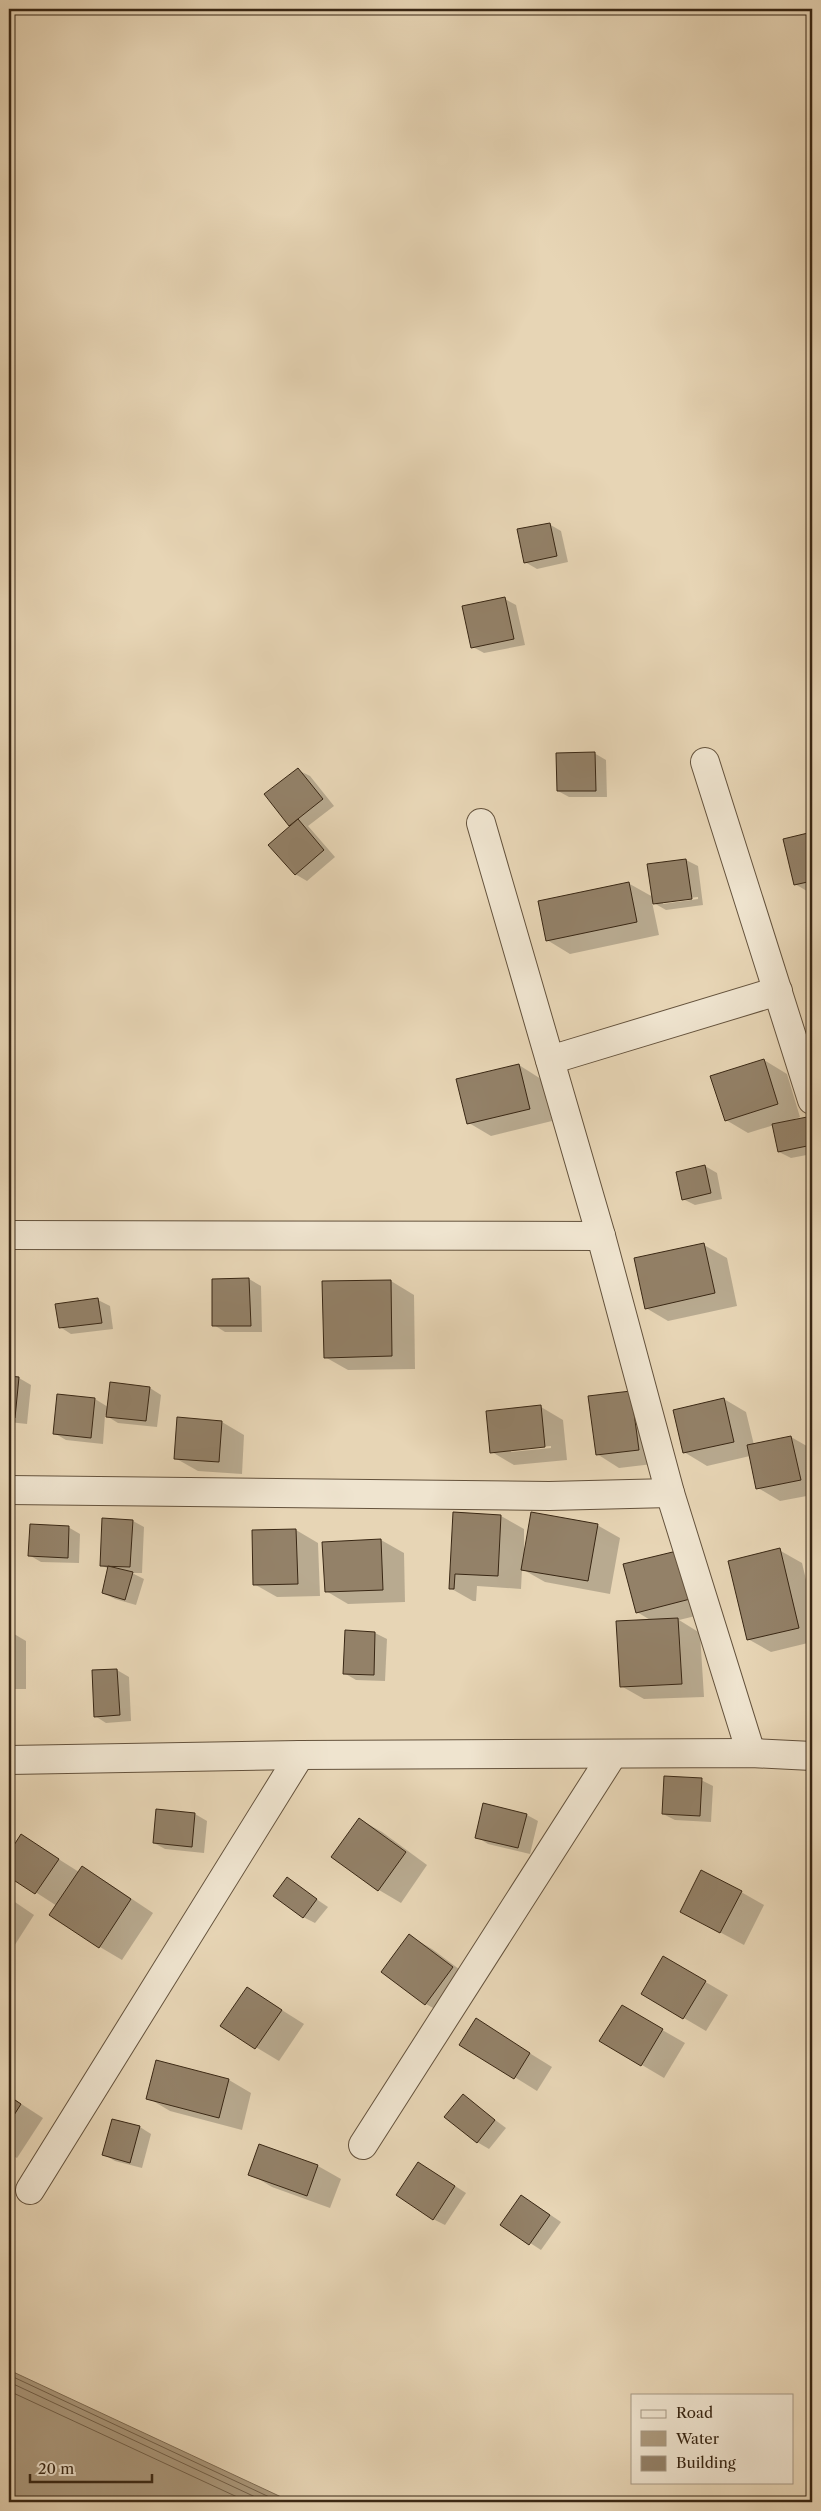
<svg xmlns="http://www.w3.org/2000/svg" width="821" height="2511" font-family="'Libre Caslon Text',serif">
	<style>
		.water { fill: #ac9a7e; stroke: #7e6c54 }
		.shadow { fill: #0003; fill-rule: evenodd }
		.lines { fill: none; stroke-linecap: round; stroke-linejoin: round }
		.shore { stroke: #726049; stroke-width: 1 }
		.building { fill: #938168; stroke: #392714 }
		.minor-casing { stroke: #64523c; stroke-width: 30 }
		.minor { stroke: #efe4cf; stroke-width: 28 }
	</style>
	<rect width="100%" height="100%" fill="#e7d5b5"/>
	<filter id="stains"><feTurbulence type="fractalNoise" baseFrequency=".004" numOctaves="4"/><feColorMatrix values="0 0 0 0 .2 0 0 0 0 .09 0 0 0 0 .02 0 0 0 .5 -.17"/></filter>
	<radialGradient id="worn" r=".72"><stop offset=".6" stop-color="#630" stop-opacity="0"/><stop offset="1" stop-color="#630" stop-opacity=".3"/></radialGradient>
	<path class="water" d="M9 2370 292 2502H9Z"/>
	<g class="shadow">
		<path d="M549 524 561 531 568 562 537 569 525 562Z"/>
		<path d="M505 599 516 605 525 645 484 653 473 647Z"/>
		<path d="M594 753 606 760 607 797H569L558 791Z"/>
		<path d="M298 770 310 776 334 806 308 826 335 857 307 881 295 874 291 826 265 794Z"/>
		<path d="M812 834V894L795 884 785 840Z"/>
		<path d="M686 860 698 866 703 905 666 910 652 902 659 935 570 954 547 940 628 883 653 897ZM698 897V899L663 904V901Z"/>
		<path d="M764 1060 787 1074 800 1117 795 1119V1121L807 1118 812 1122V1154L791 1158 779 1152 774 1125 748 1133 726 1120Z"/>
		<path d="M519 1065 541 1079 552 1121 491 1136 469 1123Z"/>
		<path d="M705 1166 717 1173 722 1199 695 1205 683 1199Z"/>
		<path d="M704 1245 727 1258 737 1306 668 1321 646 1308Z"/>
		<path d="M249 1279 261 1286 262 1332H225L214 1325 213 1280Z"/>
		<path d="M391 1281 414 1295 415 1369 348 1370 325 1357Z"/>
		<path d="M98 1300 110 1306 113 1329 71 1334 60 1327Z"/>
		<path d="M9 1377 19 1378 31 1385 27 1424 9 1422Z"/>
		<path d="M111 1383 150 1388 161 1395 157 1427 118 1423 105 1415 103 1444 66 1440 54 1433 95 1399 108 1407Z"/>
		<path d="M631 1392 661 1463 619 1468 597 1454Z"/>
		<path d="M724 1399 746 1412 754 1445 791 1437 812 1449V1495L780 1501 758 1488 750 1456 707 1466 684 1452Z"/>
		<path d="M541 1407 563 1420 567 1460 514 1465 492 1452ZM551 1446V1448L511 1452V1449Z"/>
		<path d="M222 1422 244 1435 242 1474 198 1471 175 1458Z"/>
		<path d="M454 1513 501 1516 524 1529V1559L597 1525 620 1538 610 1594 545 1582 522 1569 521 1589 477 1586 476 1601H473L450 1588Z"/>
		<path d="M133 1521 144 1527 142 1573H132L144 1579 136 1605 115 1599 103 1593 109 1569 101 1565Z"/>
		<path d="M68 1527 80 1534 79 1563 41 1562 29 1555Z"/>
		<path d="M296 1530 318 1543 320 1596 277 1597 254 1584Z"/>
		<path d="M381 1540 404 1553 405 1602 348 1604 326 1591Z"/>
		<path d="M779 1550 802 1563 812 1605V1642L771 1652 748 1639Z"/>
		<path d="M624 1565 716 1611 679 1620 700 1633 704 1697 644 1699 621 1686 652 1621 637 1612Z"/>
		<path d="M9 1631 26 1641V1689H9Z"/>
		<path d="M346 1631 375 1633 387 1639 385 1681 356 1680 344 1673Z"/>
		<path d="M117 1670 129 1677 131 1721 106 1723 95 1716Z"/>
		<path d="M701 1780 713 1786 711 1822 675 1820 663 1814Z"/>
		<path d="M157 1811 195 1814 207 1821 204 1853 165 1849 154 1843Z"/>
		<path d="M527 1815 538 1821 530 1854 488 1844 477 1837Z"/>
		<path d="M359 1819 382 1832 427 1865 401 1903 379 1890Z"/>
		<path d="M22 1836 79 1872 82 1868 105 1881 153 1913 122 1960 100 1947 57 1906 9 1875V1856Z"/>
		<path d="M287 1879 328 1907 315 1923 303 1917Z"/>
		<path d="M741 1892 764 1905 744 1945 682 1912Z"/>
		<path d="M9 1898 34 1915 9 1954Z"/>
		<path d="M410 1936 432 1949 475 1981 449 2017 426 2004 383 1971Z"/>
		<path d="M664 1958 728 1995 706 2031 643 1994Z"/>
		<path d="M247 1988 304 2024 279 2061 221 2026Z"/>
		<path d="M622 2007 685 2043 664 2078 642 2065Z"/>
		<path d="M476 2020 552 2067 537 2091 461 2044Z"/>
		<path d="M157 2062 229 2080 251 2093 242 2130 170 2111 148 2098Z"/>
		<path d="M9 2096 43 2118 17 2158 9 2154Z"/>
		<path d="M463 2096 506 2128 489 2149 477 2142Z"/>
		<path d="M112 2120 140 2127 151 2134 142 2168 115 2161 103 2154Z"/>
		<path d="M260 2145 318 2166 341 2179 330 2208 272 2187 250 2174Z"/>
		<path d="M430 2170 466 2193 445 2225 433 2219Z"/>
		<path d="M533 2203 561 2222 541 2250 502 2225Z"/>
	</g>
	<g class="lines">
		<g class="shore">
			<path d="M9 2375 280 2502"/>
			<path d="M9 2382 266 2502"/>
			<path d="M9 2391 248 2502"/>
		</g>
	</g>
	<g class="building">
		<path d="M550 523 557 556 524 563 517 529Z"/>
		<path d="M505 597 514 639 471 648 462 606Z"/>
		<path d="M595 752 596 791H557L556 753Z"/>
		<path d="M298 768 323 799 289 826 264 794Z"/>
		<path d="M298 819 324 850 295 875 268 845Z"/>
		<path d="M812 832V881L794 885 783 839Z"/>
		<path d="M686 859 692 899 653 904 647 864Z"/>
		<path d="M629 882 637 922 546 941 538 901Z"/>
		<path d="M764 1059 778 1104 725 1121 710 1076Z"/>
		<path d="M519 1064 530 1109 467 1124 456 1079Z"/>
		<path d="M807 1117 812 1145 778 1152 772 1124Z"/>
		<path d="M705 1165 711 1193 682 1200 676 1172Z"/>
		<path d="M704 1243 715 1293 645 1309 634 1258Z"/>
		<path d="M249 1278 251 1326H212V1279Z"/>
		<path d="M391 1280 392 1356 324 1358 322 1281Z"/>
		<path d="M98 1298 102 1323 59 1328 55 1304Z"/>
		<path d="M9 1376 19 1377 15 1418 9 1417Z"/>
		<path d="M110 1382 150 1387 146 1421 106 1417Z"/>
		<path d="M631 1391 639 1450 596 1455 588 1396Z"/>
		<path d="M57 1394 95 1398 91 1438 53 1434Z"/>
		<path d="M724 1398 734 1442 683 1453 673 1410Z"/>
		<path d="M541 1405 545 1447 490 1453 486 1411Z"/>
		<path d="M177 1417 222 1421 219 1462 174 1459Z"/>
		<path d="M791 1436 801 1480 756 1489 747 1445Z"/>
		<path d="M453 1512 501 1515 498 1576 455 1574 454 1589H449Z"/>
		<path d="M531 1512 598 1524 588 1581 521 1570Z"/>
		<path d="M102 1518 133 1520 130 1567 100 1566Z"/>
		<path d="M30 1524 69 1526 68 1558 28 1556Z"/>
		<path d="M296 1529 298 1584 253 1585 252 1530Z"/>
		<path d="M381 1539 383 1590 325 1592 322 1542Z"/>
		<path d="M780 1548 799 1628 747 1640 728 1561Z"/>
		<path d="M681 1550 694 1598 636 1613 623 1564Z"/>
		<path d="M108 1566 133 1572 125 1600 102 1593Z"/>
		<path d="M678 1618 682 1684 620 1687 616 1621Z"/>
		<path d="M345 1630 375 1632 374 1675 343 1674Z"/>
		<path d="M117 1669 120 1715 94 1717 92 1670Z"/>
		<path d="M664 1776 702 1778 700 1816 662 1814Z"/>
		<path d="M483 1803 527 1814 518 1848 475 1838Z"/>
		<path d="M156 1809 195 1813 192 1847 153 1843Z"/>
		<path d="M359 1818 406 1852 378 1891 331 1857Z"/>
		<path d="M21 1834 59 1859 35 1894 9 1877V1853Z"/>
		<path d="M82 1866 131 1899 99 1948 49 1915Z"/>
		<path d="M701 1870 742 1891 720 1933 680 1912Z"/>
		<path d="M287 1877 317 1899 303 1918 273 1896Z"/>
		<path d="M409 1934 453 1967 425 2005 381 1972Z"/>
		<path d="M663 1956 706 1981 683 2019 641 1994Z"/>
		<path d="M247 1987 282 2010 255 2049 220 2026Z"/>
		<path d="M622 2005 663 2029 641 2066 599 2041Z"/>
		<path d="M476 2018 530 2053 514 2079 459 2045Z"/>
		<path d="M156 2060 229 2079 219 2118 146 2099Z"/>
		<path d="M463 2094 495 2120 477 2143 444 2117Z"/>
		<path d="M9 2096 21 2104 9 2123Z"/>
		<path d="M112 2119 140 2126 130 2163 102 2155Z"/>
		<path d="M259 2144 318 2165 307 2196 248 2175Z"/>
		<path d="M418 2162 455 2186 433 2220 396 2195Z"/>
		<path d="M521 2195 550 2215 529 2245 500 2225Z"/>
	</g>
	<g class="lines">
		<defs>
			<g id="minor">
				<path d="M705 762 812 1100"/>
				<path d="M481 823 601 1236 670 1493 751 1753"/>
				<path d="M550 1060 778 991"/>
				<path d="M9 1235 601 1236"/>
				<path d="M9 1490 549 1496 670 1493"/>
				<path d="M9 1760 300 1755 751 1753 812 1756"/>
				<path d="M363 2145 613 1754"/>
				<path d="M30 2190 300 1755"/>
			</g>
		</defs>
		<use href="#minor" class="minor-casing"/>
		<use href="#minor" class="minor"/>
	</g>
	<rect width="821" height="2511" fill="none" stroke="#e7d5b5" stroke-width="30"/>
	<rect x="10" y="10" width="801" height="2491" fill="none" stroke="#392714" stroke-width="2.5"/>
	<rect x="15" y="15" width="791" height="2481" fill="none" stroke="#392714"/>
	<rect x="631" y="2394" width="162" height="90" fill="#efe4cf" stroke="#a69884"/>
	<rect x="641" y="2410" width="25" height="8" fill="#efe4cf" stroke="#a69884"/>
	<text x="676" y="2418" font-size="15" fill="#392714">Road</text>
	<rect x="641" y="2431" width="25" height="15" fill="#ac9a7e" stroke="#a69884"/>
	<text x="676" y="2444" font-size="15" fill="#392714">Water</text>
	<rect x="641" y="2456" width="25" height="15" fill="#938168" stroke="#a69884"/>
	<text x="676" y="2468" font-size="15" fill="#392714">Building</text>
	<path d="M30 2474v8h122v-8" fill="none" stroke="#392714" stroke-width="2.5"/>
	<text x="38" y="2474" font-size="15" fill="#392714" stroke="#efe4cf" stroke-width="4" paint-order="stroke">20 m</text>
	<rect width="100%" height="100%" filter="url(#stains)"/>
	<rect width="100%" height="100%" fill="url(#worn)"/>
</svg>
